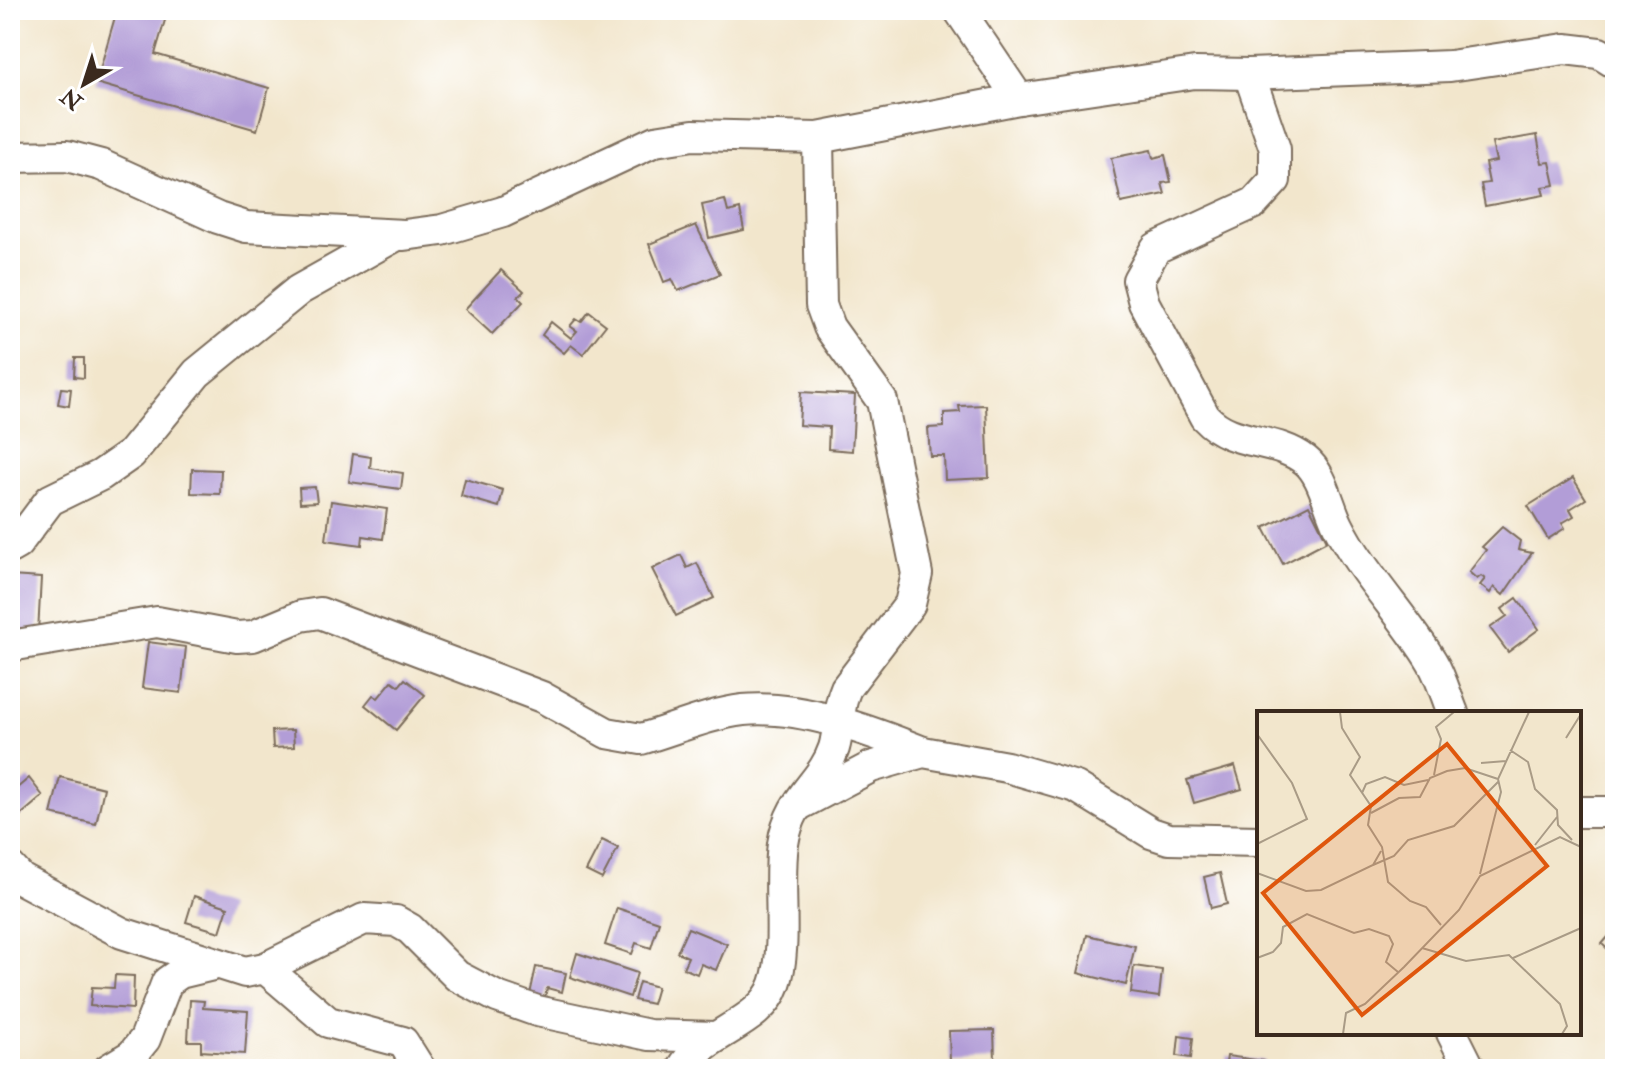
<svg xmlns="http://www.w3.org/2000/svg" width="1625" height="1079" font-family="'IM FELL Double Pica',serif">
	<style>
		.building { fill: #b29dd7 }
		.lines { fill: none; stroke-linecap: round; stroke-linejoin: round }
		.minor-casing { stroke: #7b6c5b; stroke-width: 34 }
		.minor { stroke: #fff; stroke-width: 30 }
		.inset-road { fill: none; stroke: #a99b86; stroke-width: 2 }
		.view { fill: #df570d; fill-opacity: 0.15; stroke: #df570d; stroke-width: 4 }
		.inset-edge { fill: none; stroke: #3b2a1e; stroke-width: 4 }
	</style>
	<rect width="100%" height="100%" fill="#fff"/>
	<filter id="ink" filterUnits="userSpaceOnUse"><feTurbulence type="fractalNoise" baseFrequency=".0125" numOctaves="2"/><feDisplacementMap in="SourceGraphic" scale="16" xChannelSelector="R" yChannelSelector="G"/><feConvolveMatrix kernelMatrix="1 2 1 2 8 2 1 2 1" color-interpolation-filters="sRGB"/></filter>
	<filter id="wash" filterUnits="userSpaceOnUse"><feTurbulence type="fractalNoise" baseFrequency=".006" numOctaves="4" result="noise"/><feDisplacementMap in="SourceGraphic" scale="32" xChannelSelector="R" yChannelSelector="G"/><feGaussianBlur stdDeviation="1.8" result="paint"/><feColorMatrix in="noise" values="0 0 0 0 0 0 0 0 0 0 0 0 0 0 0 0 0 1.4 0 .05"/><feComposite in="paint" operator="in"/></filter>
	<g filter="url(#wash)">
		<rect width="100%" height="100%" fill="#f2e6cc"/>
		<g id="blocks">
			<g class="building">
				<path d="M117 10H168L155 54 269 88 257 130 96 83Z"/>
				<path d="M1537 135 1542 163 1550 162 1555 185 1542 187 1544 195 1485 206 1481 184 1489 183 1485 163 1496 161 1492 143Z"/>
				<path d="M1151 150 1153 158 1165 155 1171 182 1162 183 1165 194 1121 203 1111 158Z"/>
				<path d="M725 200 728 212 740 209 744 230 709 238 702 205Z"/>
				<path d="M696 225 720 274 678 291 672 279 664 282 649 244Z"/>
				<path d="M501 270 524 291 518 297 523 302 492 334 465 309Z"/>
				<path d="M589 312 606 325 583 354 571 345 564 353 542 335 551 322 571 338 577 331 570 326 576 319 581 322Z"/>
				<path d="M75 358H84V378L74 377Z"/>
				<path d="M61 388 71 389 69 406 58 404Z"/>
				<path d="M801 392 855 395 852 451 828 449 829 427 799 425Z"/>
				<path d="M986 405 989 478 945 480 944 456H930L928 428 944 427V413L960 412 959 406Z"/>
				<path d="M353 454 371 457 370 468 403 473 401 489 349 482Z"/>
				<path d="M192 469 221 470 220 494 191 493Z"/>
				<path d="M1573 478 1586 499 1570 509 1574 516 1562 523 1565 528 1548 539 1528 506Z"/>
				<path d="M465 479 503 490 499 507 461 496Z"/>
				<path d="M315 487 317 502 300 503 299 488Z"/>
				<path d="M331 501 387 509 383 539 363 536 362 545 326 540Z"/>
				<path d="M1309 505 1327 541 1283 564 1264 528Z"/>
				<path d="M1502 527 1520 541 1518 550 1532 553 1503 595 1494 587 1490 593 1480 585 1485 579 1481 576 1477 579 1469 572 1486 550 1482 547Z"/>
				<path d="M681 555 687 568 697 563 714 598 676 616 652 569Z"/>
				<path d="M10 576 41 578 38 632 10 630Z"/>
				<path d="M1517 598 1539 629 1508 652 1490 628 1507 616 1502 609Z"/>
				<path d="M148 642 186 647 181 693 142 688Z"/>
				<path d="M405 679 425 695 396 730 365 705 373 695 378 698 392 681 399 686Z"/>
				<path d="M293 730 294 747 273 748 272 731Z"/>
				<path d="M1235 766 1242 789 1194 803 1187 780Z"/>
				<path d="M60 777 104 788 96 824 51 814Z"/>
				<path d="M29 778 43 796 10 824V794Z"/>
				<path d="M602 840 618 848 602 879 586 871Z"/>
				<path d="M1220 873 1227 904 1211 908 1204 877Z"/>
				<path d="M194 896 228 907 220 932 186 922Z"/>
				<path d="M617 908 659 922 651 948 636 943 632 954 605 945Z"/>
				<path d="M688 928 727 944 716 970 701 964 697 974 683 968 688 957 677 952Z"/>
				<path d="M1615 929V956L1602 944Z"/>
				<path d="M1087 935 1135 946 1126 985 1078 973Z"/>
				<path d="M577 953 637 973 630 997 570 977Z"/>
				<path d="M1134 966 1162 970 1159 997 1131 993Z"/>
				<path d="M536 967 566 973 562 992 547 988 544 1002 529 999Z"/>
				<path d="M115 975 134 976 133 1009 90 1006 92 987 114 988Z"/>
				<path d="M639 982 657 987 652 1004 634 1000Z"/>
				<path d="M190 1000 204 1001 203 1008 248 1011 245 1054 201 1051V1041H188Z"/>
				<path d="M994 1030 995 1060 950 1062 949 1031Z"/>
				<path d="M1179 1036 1193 1038 1191 1058 1177 1056Z"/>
				<path d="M1227 1056 1264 1061 1262 1069H1225Z"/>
			</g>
		</g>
	</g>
	<g filter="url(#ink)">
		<use href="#blocks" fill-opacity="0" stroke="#7b6c5b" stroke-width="2"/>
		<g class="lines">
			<defs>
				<g id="minor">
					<path d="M959 10 1019 99"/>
					<path d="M1249 74 1275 149V180L1254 203 1156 248 1138 280 1144 303 1205 417C1233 447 1274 436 1305 460 1323 474 1328 505 1338 525 1362 574 1404 615 1432 662 1441 677 1446 696 1453 713"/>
					<path d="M10 157 67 156 101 165 218 218 246 227 404 235 442 230 503 212 655 141 693 135 818 138 1019 99 1195 73 1249 74 1450 66 1565 49 1599 53 1615 63"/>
					<path d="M10 548 17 544 50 500 101 475 131 454 197 373 299 290 397 235"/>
					<path d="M10 646 157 622 237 637 253 636 301 616 320 613 542 697 607 733 641 739C673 730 709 714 743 710 799 704 871 731 923 752"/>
					<path d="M799 805 871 767 923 752 1007 767 1076 787 1151 833 1169 839 1259 841"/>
					<path d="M1579 812H1615"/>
					<path d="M10 867 21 879 122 933 245 972 265 968 364 919 396 921 410 929 457 976 497 997 537 1011 649 1035 716 1037"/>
					<path d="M265 968 328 1022 403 1042 420 1069"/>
					<path d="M1452 1033 1470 1069"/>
					<path d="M109 1069 132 1055 145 1039 167 982 180 973 213 965"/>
					<path d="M682 1069C703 1032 761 1025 775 984 788 948 777 884 783 844 790 796 822 784 834 748 840 728 837 708 846 688L910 604 917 574 882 401 829 327 821 305 818 138"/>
				</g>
			</defs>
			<use href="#minor" class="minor-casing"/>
			<use href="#minor" class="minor"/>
		</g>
	</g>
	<g transform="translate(1257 711)">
		<rect width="324" height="324" fill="#f2e6cc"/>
		<path class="inset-road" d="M83 1 85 17 103 46 93 64 114 95 111 114 125 136 131 171 153 190 169 196 184 214M0 23 35 72 50 108 0 133M309 27 324 3M253 39 271 51 278 78 300 99 301 114 315 129M224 52 249 50M177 64 184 28 179 16 197 1M105 82 109 73 128 66 147 74 171 69M114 102 142 87 163 86 173 67 190 60 208 57 241 68M278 134 300 106M116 154 137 145 151 129 197 115 241 71M0 162 49 180 64 179 116 154 124 140M223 163 244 81 241 68 272 1M165 237 209 250 252 244 303 293 310 315 305 323M0 247 16 241 24 232 26 216 50 203 97 222 112 218 132 225 136 233 129 251 141 261M256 247 324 217M86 323 89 302 108 293 147 256 202 199 223 165 303 126 324 136"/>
		<path class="view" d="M190 33 290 155 105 304 6 182Z"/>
		<rect width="324" height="324" class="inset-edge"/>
	</g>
	<rect width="1625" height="1079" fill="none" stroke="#fff" stroke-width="40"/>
	<g transform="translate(84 84) rotate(219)" stroke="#ffffff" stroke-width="6" paint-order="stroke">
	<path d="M0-6L14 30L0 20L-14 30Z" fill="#3b2a1e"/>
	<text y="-12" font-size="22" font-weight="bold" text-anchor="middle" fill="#3b2a1e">N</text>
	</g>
</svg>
